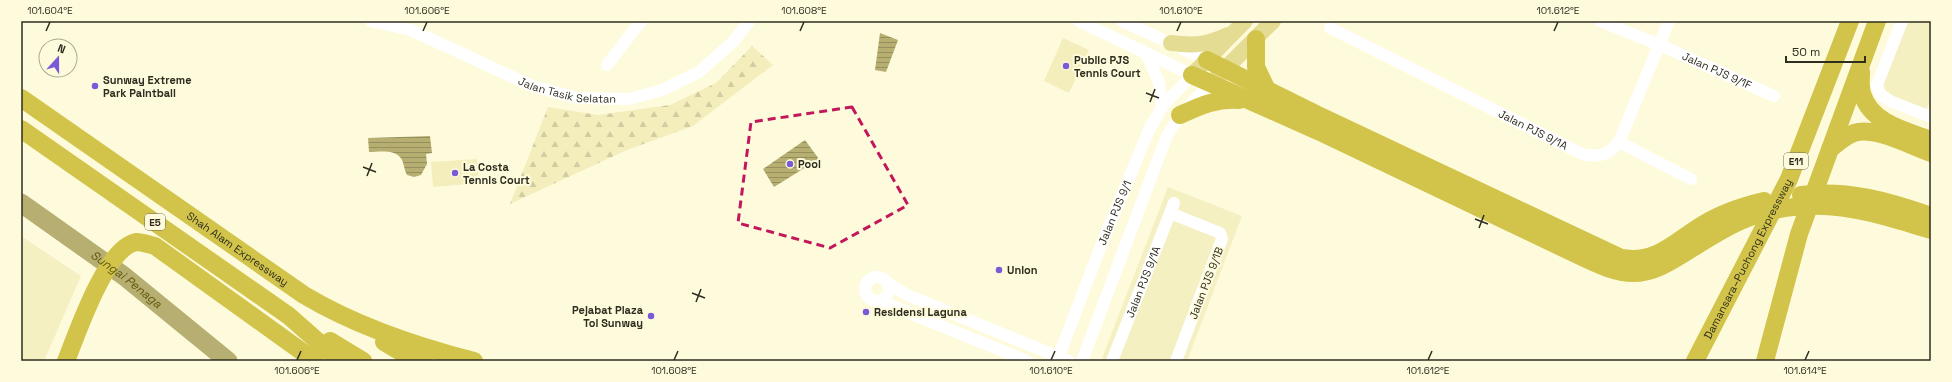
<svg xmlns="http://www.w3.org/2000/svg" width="1952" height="382" font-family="'Space Grotesk',sans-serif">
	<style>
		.built { fill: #f4f0c2 }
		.forest { fill: url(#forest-firs) }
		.pitch { fill: #f3eebc }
		.water { fill: url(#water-rules) }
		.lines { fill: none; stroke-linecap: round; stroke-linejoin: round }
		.river { stroke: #b6af71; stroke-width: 19 }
		.minor { stroke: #fff; stroke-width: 12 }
		.major { stroke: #e4dc93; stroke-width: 16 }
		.highway { stroke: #d2c44b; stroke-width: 18 }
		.marked { fill: none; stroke: #c2185b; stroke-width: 3; stroke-dasharray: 8 5; stroke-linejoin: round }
		.ticks { fill: none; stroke: #2f2d1f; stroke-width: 1.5 }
		.poi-dot { fill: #795bd6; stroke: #fefbdd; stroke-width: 1.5 }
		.labels { text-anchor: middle; stroke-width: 4; stroke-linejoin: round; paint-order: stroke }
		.shield { fill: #fefbdd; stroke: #6d6b58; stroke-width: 1 }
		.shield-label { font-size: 10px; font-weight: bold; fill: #2f2d1f }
		.poi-label { font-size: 11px; font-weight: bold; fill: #2f2d1f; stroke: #fefbdd; text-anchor: start }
		.street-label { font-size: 11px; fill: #2f2d1f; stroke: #fefbdd }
		.water-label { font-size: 12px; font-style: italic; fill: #61590d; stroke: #fefbdd }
		.neatline { fill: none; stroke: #2f2d1f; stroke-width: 1.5 }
		.ticks-label { font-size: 10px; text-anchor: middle; fill: #2f2d1f }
	</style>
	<defs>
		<pattern id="forest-firs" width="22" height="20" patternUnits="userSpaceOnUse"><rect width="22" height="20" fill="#f3eebc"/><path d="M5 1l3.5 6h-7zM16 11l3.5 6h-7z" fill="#d1cca1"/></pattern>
		<pattern id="water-rules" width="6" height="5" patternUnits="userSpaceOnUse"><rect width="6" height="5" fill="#b6af71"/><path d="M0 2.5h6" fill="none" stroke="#948f5c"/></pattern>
	</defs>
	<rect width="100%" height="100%" fill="#fefbdd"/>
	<g class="built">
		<path d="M1908 21H1931V97L1926 111 1892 98 1882 87Z"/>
		<path d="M1168 187 1242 216 1187 361H1101Z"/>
		<path d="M21 236 81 276 44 361H21Z"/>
	</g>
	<path class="forest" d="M752 46 773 65 693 126 627 150 510 204 548 107 598 115 670 105 716 83Z"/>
	<g class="pitch">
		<path d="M1063 38 1089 50 1069 93 1044 81Z"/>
		<path d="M477 159 479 183 433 187 431 162Z"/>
	</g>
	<g class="water">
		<path d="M880 33 898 40 886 72 875 70Z"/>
		<path d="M430 136 432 153 426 154 427 164 421 175 414 177 407 175C404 170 404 161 400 157 393 149 378 152 369 152L368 138Z"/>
		<path d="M805 140 819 159 774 187 763 169Z"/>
	</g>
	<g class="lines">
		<path class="river" id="s1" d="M21 203 124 276 228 361"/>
		<g class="minor">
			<path id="s2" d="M371 21 411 30 532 86 577 98 629 99 662 90 699 72 733 42 749 21"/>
			<path d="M1122 21 1207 60"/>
			<path id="s3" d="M1600 21 1660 45 1774 96"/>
			<path d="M1902 21 1877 85 1880 94 1890 101 1931 117"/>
			<path id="s4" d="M1330 28 1582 154C1599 158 1608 155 1619 142L1669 21"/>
			<path d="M1146 53 1159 82 1162 107"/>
			<path d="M607 65 641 21"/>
			<path d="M1619 142 1691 179"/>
			<path d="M1170 213 1220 233 1222 239 1176 361"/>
			<circle cx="877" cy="289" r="12"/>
			<path d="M886 282 907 295 1069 361"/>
			<path d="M880 301 1027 361"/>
			<path id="s5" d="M1057 361 1102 243 1149 130 1162 107 1192 75 1079 21"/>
			<path d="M1082 361 1166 138 1180 115 1210 84"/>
			<path id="s6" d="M1112 361 1174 203"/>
		</g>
		<g class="major">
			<path d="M1171 43C1195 46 1206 45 1228 35"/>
			<path d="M1192 75 1245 21"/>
			<path d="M1217 77 1273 21"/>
		</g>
		<g class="highway">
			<path d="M1256 39V67L1267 90"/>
			<path d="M1207 60 1318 115 1621 258C1658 264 1675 241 1704 224 1722 213 1743 206 1764 201"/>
			<path d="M1861 72C1861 78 1860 87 1862 93 1870 123 1906 131 1931 140"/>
			<path d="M1192 75 1320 132 1584 258C1599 265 1616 273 1633 273 1655 273 1673 260 1691 249 1712 236 1732 223 1756 215 1820 195 1869 211 1931 230"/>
			<path id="s7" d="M21 98 304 295C356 326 415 346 474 361"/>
			<path d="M1180 115C1200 106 1217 98 1239 100"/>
			<path d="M21 129 289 316 340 361"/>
			<path d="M1830 149C1838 143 1845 136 1854 133 1874 126 1911 146 1931 153"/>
			<path d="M1801 195C1847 189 1888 201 1931 216"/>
			<path d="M330 341 363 361"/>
			<path d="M384 342 406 355 424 361"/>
			<path d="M66 361C77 334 106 246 137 242 142 242 150 245 155 246L315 361"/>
			<path id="s8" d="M1695 361 1789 179 1850 21"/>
			<path d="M1765 361 1799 234 1877 21"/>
		</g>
	</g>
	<path class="marked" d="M852 107 908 205 830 248 738 223 751 122Z"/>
	<path class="ticks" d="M46 31 50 22M423 31 427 22M800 31 804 22M1177 31 1181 22M1554 31 1558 22M1146 93 1159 98M1150 102 1155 89M363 167 376 172M367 176 372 163M1475 219 1488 224M1479 228 1484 215M692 293 705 298M696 302 701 289M297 360 301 351M674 360 678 351M1051 360 1055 351M1428 360 1432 351M1805 360 1809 351"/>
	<g class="poi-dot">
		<circle cx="1066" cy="66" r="4"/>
		<circle cx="95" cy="86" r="4"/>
		<circle cx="790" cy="164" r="4"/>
		<circle cx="455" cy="173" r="4"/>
		<circle cx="999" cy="270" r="4"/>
		<circle cx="866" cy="312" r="4"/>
		<circle cx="651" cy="316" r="4"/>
	</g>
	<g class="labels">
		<g class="shield">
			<rect x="1784" y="153" width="24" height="16" rx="3"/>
			<rect x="145" y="214" width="20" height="16" rx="3"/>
		</g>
		<g class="shield-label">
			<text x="1796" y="165">E11</text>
			<text x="155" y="226">E5</text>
		</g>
		<g class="poi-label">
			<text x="1074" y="64">Public PJS<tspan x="1074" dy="13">Tennis Court</tspan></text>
			<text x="103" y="84">Sunway Extreme<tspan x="103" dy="13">Park Paintball</tspan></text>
			<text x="798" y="168">Pool</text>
			<text x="463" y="171">La Costa<tspan x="463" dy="13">Tennis Court</tspan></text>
			<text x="1007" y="274">Union</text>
			<text x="643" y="314" text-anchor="end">Pejabat Plaza<tspan x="643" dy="13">Tol Sunway</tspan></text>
			<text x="874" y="316">Residensi Laguna</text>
		</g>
		<g class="street-label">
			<text dy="4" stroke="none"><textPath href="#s3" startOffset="127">Jalan PJS 9/1F</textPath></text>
			<text dy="4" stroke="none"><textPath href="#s2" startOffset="210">Jalan Tasik Selatan</textPath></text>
			<text dy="4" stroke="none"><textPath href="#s4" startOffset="227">Jalan PJS 9/1A</textPath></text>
			<text dy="4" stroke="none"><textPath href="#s5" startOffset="159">Jalan PJS 9/1</textPath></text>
			<text dy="4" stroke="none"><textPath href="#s7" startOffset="264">Shah Alam Expressway</textPath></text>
			<text dy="4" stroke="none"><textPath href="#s8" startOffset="115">Damansara–Puchong Expressway</textPath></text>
			<text dy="4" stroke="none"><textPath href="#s6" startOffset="85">Jalan PJS 9/1A</textPath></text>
			<text transform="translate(1206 283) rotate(-69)" y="4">Jalan PJS 9/1B</text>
		</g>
		<g class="water-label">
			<text dy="4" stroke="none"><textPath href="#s1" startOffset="130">Sungai Penaga</textPath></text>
		</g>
	</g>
	<rect width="1952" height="382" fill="none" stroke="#fefbdd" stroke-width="44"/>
	<g transform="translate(58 58) rotate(21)"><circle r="19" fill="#fefbdd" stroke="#aba991"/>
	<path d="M0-3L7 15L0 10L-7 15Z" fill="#795bd6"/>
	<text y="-6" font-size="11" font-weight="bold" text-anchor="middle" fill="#2f2d1f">N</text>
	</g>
	<path d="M1786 56v6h79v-6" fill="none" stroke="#2f2d1f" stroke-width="2"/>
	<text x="1792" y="56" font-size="12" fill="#2f2d1f" stroke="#fefbdd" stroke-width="3" paint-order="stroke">50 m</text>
	<rect x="22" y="22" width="1908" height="338" class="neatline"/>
	<g class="ticks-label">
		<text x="50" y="14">101.604°E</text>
		<text x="427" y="14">101.606°E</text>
		<text x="804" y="14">101.608°E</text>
		<text x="1181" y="14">101.610°E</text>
		<text x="1558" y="14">101.612°E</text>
		<text x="297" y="374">101.606°E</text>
		<text x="674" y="374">101.608°E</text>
		<text x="1051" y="374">101.610°E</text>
		<text x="1428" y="374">101.612°E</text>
		<text x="1805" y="374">101.614°E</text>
	</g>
</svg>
